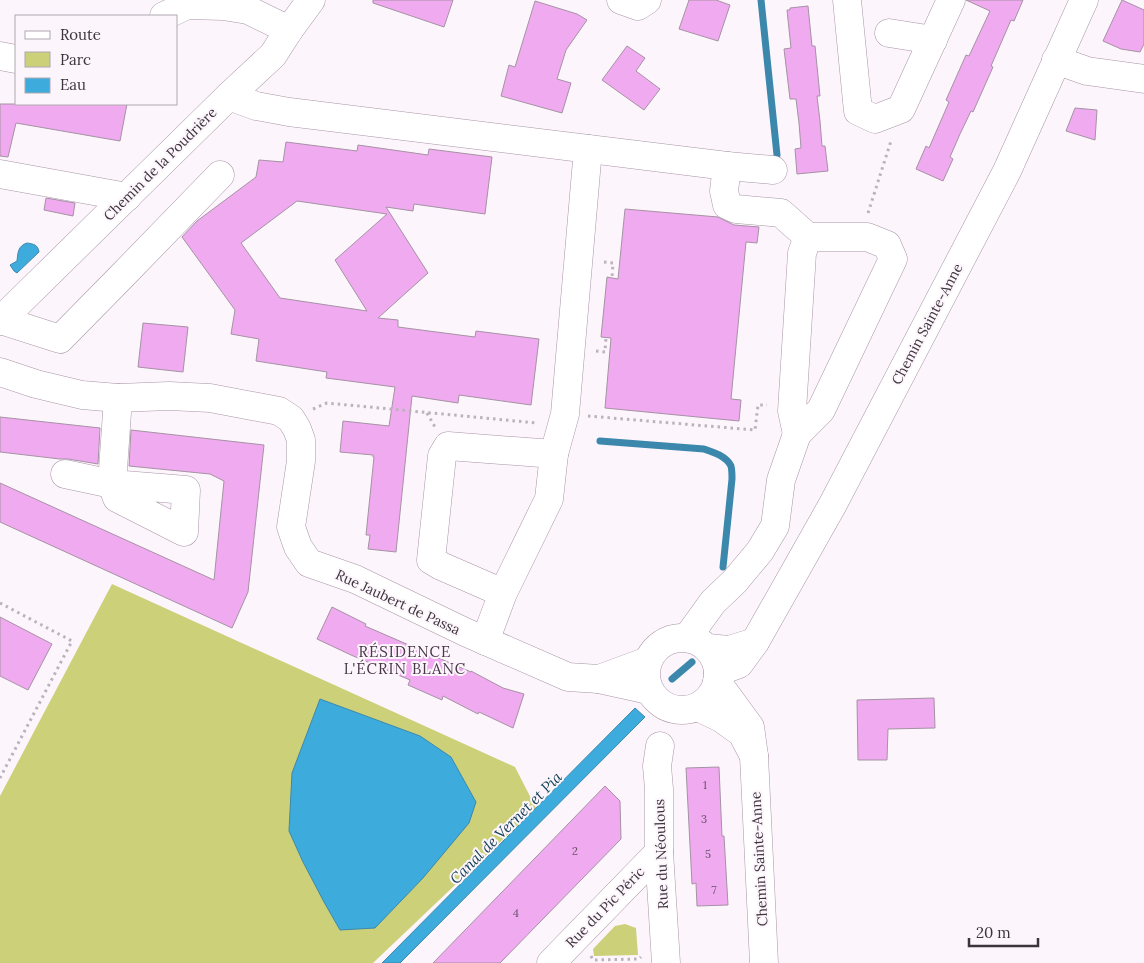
<svg xmlns="http://www.w3.org/2000/svg" width="1144" height="963" font-family="Lora,serif">
	<style>
		.green { fill: #ccd079 }
		.water { fill: #3dacdc; stroke: #3c88ac }
		.lines { fill: none; stroke-linecap: round; stroke-linejoin: round }
		.stream { stroke: #3c88ac; stroke-width: 7 }
		.building { fill: #f0aaef; stroke: #a592a4; fill-rule: evenodd }
		.minor-casing { stroke: #a895a7; stroke-width: 29 }
		.path { stroke: #bbb3ba; stroke-width: 3; stroke-dasharray: 2.5 4; stroke-linecap: butt }
		.minor { stroke: #fff; stroke-width: 28 }
		.labels { text-anchor: middle; stroke-width: 4; stroke-linejoin: round; paint-order: stroke }
		.number-label { font-size: 11px; fill: #685268 }
		.street-label { font-size: 14px; fill: #3b343b; stroke: #fdf5fc }
		.neighbourhood-label { font-size: 15px; letter-spacing: 1px; fill: #473747; stroke: #fdf5fc }
		.water-label { font-size: 15px; font-style: italic; fill: #144357; stroke: #fdf5fc }
	</style>
	<rect width="100%" height="100%" fill="#fdf5fc"/>
	<g class="green">
		<path d="M112 584 515 767 536 808 373 963H0V796Z"/>
		<path d="M625 924 636 928 638 955 594 956 593 949 615 926Z"/>
	</g>
	<g class="water">
		<path d="M27 243C34 244 38 245 39 252L17 273 14 271 10 265 17 261C18 252 18 246 27 243Z"/>
		<path d="M320 699 420 736 451 757 476 802 469 823 423 878 375 928 340 930 324 902 303 862 289 831 292 773Z"/>
		<path d="M635 708 645 717 400 963H382Z"/>
	</g>
	<g class="lines">
		<g class="stream">
			<path d="M761 0 777 155"/>
			<path d="M600 441 704 449C713 452 726 456 731 466 732 470 732 475 732 479L723 567"/>
			<path d="M672 679 692 662"/>
		</g>
	</g>
	<g class="building">
		<path d="M373 0H453L444 27 373 3Z"/>
		<path d="M689 0H716L730 5 718 41 679 29Z"/>
		<path d="M966 0H1023L1014 21 1011 20 991 66 993 67 973 112 971 111 960 134 950 157 953 159 943 181 916 169 926 146 929 148 949 102 946 100 966 55 969 56 990 11Z"/>
		<path d="M1122 0 1144 10V44L1140 52 1121 49 1103 41Z"/>
		<path d="M535 1 577 14 587 20 566 50 557 79 571 83 562 113 501 96 509 65 515 67Z"/>
		<path d="M808 6 812 46H815L820 96H817L820 121 822 146H825L828 171 797 174 795 149 801 148 799 123 796 99H790L784 49 791 48 787 10H790V8Z"/>
		<path d="M627 46 645 58 636 71 660 89 644 110 602 80Z"/>
		<path d="M0 104H127L120 141 16 123 8 157 0 156Z"/>
		<path d="M1075 108 1097 110 1095 140 1066 131Z"/>
		<path d="M286 142 357 151 358 145 428 155 429 149 492 157 485 214 414 204 413 211 386 207 428 273 378 318 398 320V327L475 337 476 331 539 339 531 405 459 395 458 403 412 396 396 552 368 549 370 535H366L374 457H373V455L340 452 343 421 389 426 395 387 326 378 327 372 256 361 259 339 231 334 235 310 182 237 197 221 256 177 259 160 283 162ZM297 201 387 214 335 260 367 311 280 298 241 243Z"/>
		<path d="M46 198 75 203 73 216 44 210Z"/>
		<path d="M625 209 718 217 734 225 759 227 757 243 746 242 731 399 741 400 739 421 605 408 611 338 601 337 607 277 618 279Z"/>
		<path d="M143 323 188 327 183 372 138 367Z"/>
		<path d="M0 417 100 428 98 464 68 459H60L0 452Z"/>
		<path d="M131 430 264 445 248 592 232 628 0 522V483L214 580 224 481 210 474 129 466Z"/>
		<path d="M332 607 366 624 365 626 471 672V671L503 688 524 694 513 728 479 712 478 714 443 696 442 700 408 685 410 680 351 655 317 639Z"/>
		<path d="M0 617 52 644 28 690 0 676Z"/>
		<path d="M934 698 935 728 888 729 887 760H858L857 700Z"/>
		<path d="M719 767 722 836H724L728 905 697 906 696 883 692 884 686 768Z"/>
		<path d="M605 786 620 801 621 839 500 963H433Z"/>
	</g>
	<g class="lines">
		<defs>
			<g id="minor">
				<path d="M621 0 638 6 647 0"/>
				<path d="M847 0 858 111 875 119 901 109 951 0"/>
				<path d="M164 16 187 5 223 6 248 10 289 30"/>
				<path d="M889 33 933 40"/>
				<path d="M0 56 16 59"/>
				<path d="M1056 60 1087 71 1144 79"/>
				<path d="M229 96 256 106 289 112 727 166 773 170"/>
				<path d="M727 166 724 191 727 205 736 209 781 213 808 237 802 253 792 411 797 434 821 410 893 259 887 245 867 237H808"/>
				<path d="M0 174 127 197"/>
				<path d="M1 320 60 339 121 277 220 175"/>
				<path d="M0 321 229 96 273 55 289 30 311 0"/>
				<path d="M0 372 36 384 82 395 118 398 169 396 210 398 279 411 291 419 297 429 301 440V461L291 527 298 547 309 563 355 579 465 632 568 677 599 679"/>
				<path d="M554 454 565 414 588 149"/>
				<path d="M65 474 112 484 118 398"/>
				<path d="M112 484 186 490 184 532 117 498Z"/>
				<path d="M687 638 713 602 735 581 760 551 775 526 781 480 797 434"/>
				<circle cx="682" cy="674" r="36"/>
				<path d="M485 641 503 593 549 499 554 454 448 446 442 456 431 560 441 566 503 593"/>
				<path d="M755 642 833 504 1007 171 1084 0"/>
				<path d="M707 648 729 650 755 642 739 664 718 672"/>
				<path d="M648 661 599 679 649 690"/>
				<path d="M698 707 721 718 742 733 754 756 750 727 717 682"/>
				<path d="M660 746 657 766 659 789V852L666 963"/>
				<path d="M754 756 764 963"/>
				<path d="M551 963 659 852"/>
			</g>
		</defs>
		<use href="#minor" class="minor-casing"/>
		<g class="path">
			<path d="M868 213 891 141"/>
			<path d="M604 262 613 263 612 278"/>
			<path d="M596 351 605 352 606 337"/>
			<path d="M313 409 327 403 537 423"/>
			<path d="M427 413 435 427"/>
			<path d="M588 416 755 430 758 405H767"/>
			<path d="M0 603 72 641 0 778"/>
			<path d="M591 956 593 960 639 959 641 957"/>
		</g>
		<use href="#minor" class="minor"/>
	</g>
	<g class="labels">
		<g class="number-label">
			<text x="705" y="789">1</text>
			<text x="704" y="823">3</text>
			<text x="575" y="855">2</text>
			<text x="708" y="858">5</text>
			<text x="714" y="894">7</text>
			<text x="516" y="917">4</text>
		</g>
		<g class="street-label">
			<text transform="translate(160 164) rotate(-45)" y="5">Chemin de la Poudrière</text>
			<text transform="translate(927 324) rotate(-62)" y="5">Chemin Sainte-Anne</text>
			<text transform="translate(398 602) rotate(25)" y="5">Rue Jaubert de Passa</text>
			<text transform="translate(661 854) rotate(-92)" y="5">Rue du Néoulous</text>
			<text transform="translate(759 859) rotate(-93)" y="5">Chemin Sainte-Anne</text>
			<text transform="translate(605 907) rotate(-46)" y="5">Rue du Pic Péric</text>
		</g>
		<g class="neighbourhood-label">
			<text x="405" y="657">RÉSIDENCE<tspan x="405" dy="17">L'ÉCRIN BLANC</tspan></text>
		</g>
		<g class="water-label">
			<text transform="translate(506 828) rotate(-45)" y="5">Canal de Vernet et Pia</text>
		</g>
	</g>
	<rect x="15" y="15" width="162" height="90" fill="#fdf5fc" stroke="#afa8af"/>
	<rect x="25" y="31" width="25" height="8" fill="#ffffff" stroke="#afa8af"/>
	<text x="60" y="40" font-size="15" fill="#3b343b">Route</text>
	<rect x="25" y="52" width="25" height="15" fill="#ccd079" stroke="#afa8af"/>
	<text x="60" y="65" font-size="15" fill="#3b343b">Parc</text>
	<rect x="25" y="78" width="25" height="15" fill="#3dacdc" stroke="#afa8af"/>
	<text x="60" y="90" font-size="15" fill="#3b343b">Eau</text>
	<path d="M969 938v8h69v-8" fill="none" stroke="#3b343b" stroke-width="2.5"/>
	<text x="976" y="938" font-size="15" fill="#3b343b" stroke="#fdf5fc" stroke-width="4" paint-order="stroke">20 m</text>
</svg>
